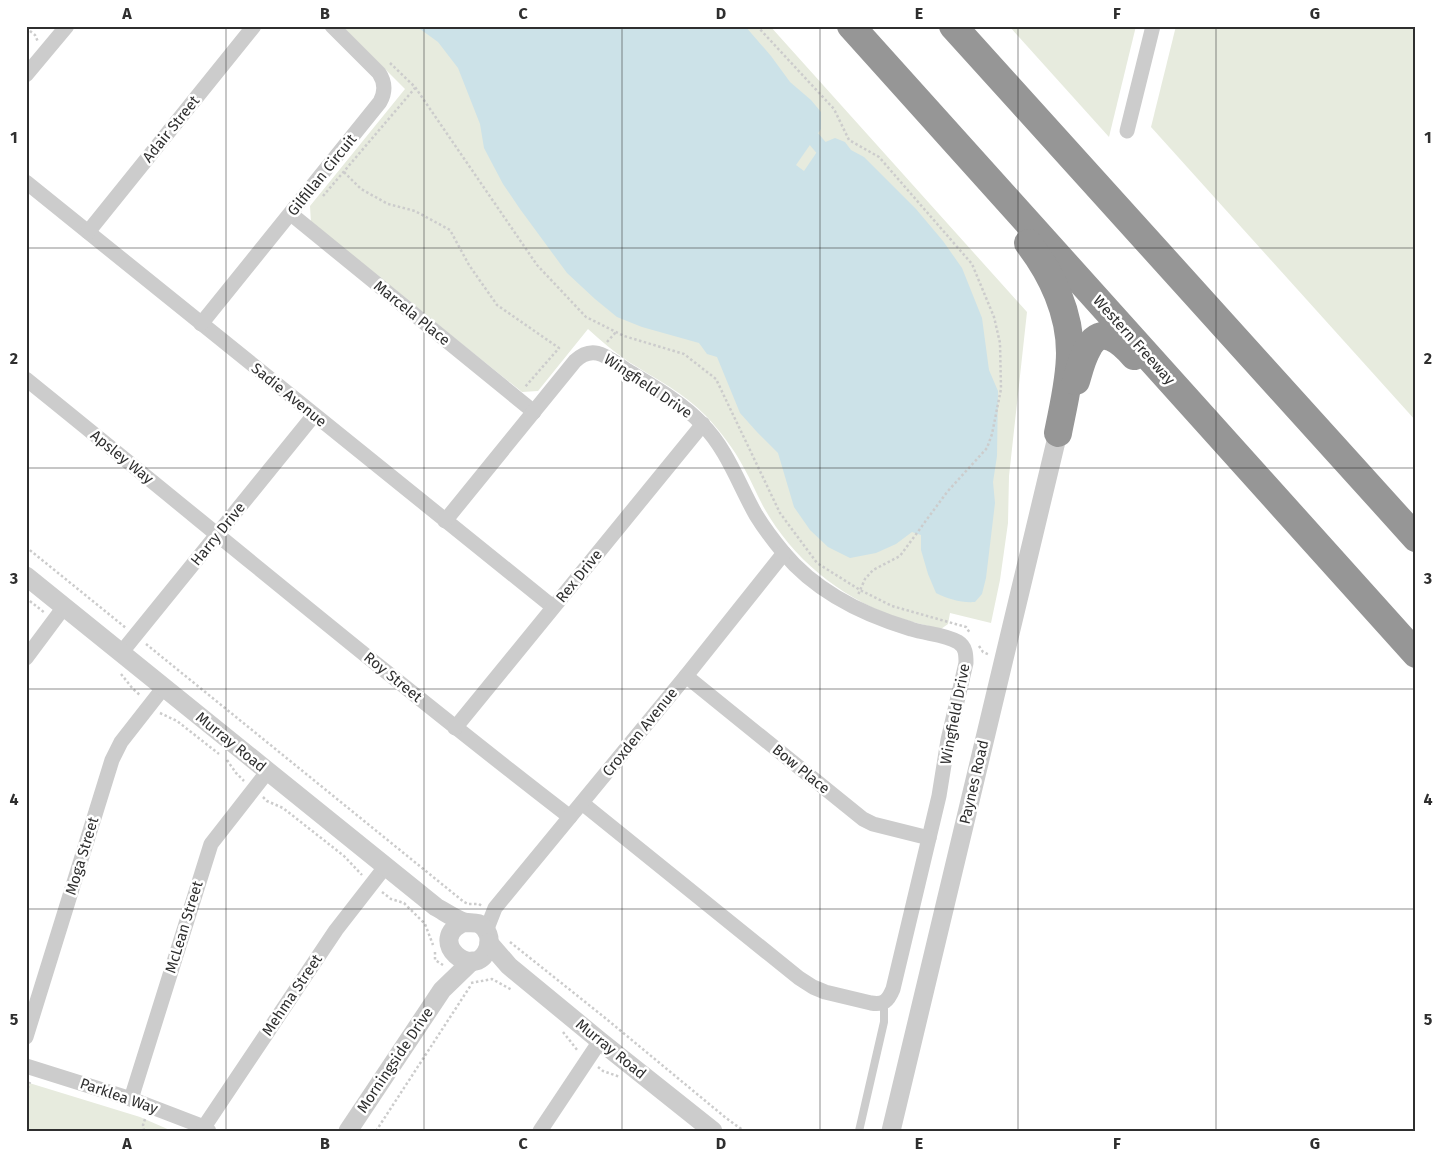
<svg xmlns="http://www.w3.org/2000/svg" width="1442" height="1157" font-family="'Fira Sans',sans-serif">
	<style>
		.green { fill: #e7ebde }
		.water { fill: #cce2e8 }
		.lines { fill: none; stroke-linecap: round; stroke-linejoin: round }
		.canal { stroke: #cce2e8; stroke-width: 14 }
		.path { stroke: #ccc; stroke-width: 2.5; stroke-dasharray: 2.5 2.5; stroke-linecap: butt }
		.service { stroke: #ccc; stroke-width: 8 }
		.minor { stroke: #ccc; stroke-width: 15 }
		.tertiary { stroke: #ccc; stroke-width: 19 }
		.motorway { stroke: #969696; stroke-width: 28 }
		.grid { fill: none; stroke: #2f2f2f; stroke-width: 1; stroke-opacity: 0.55 }
		.labels { text-anchor: middle; stroke-width: 5; stroke-linejoin: round; paint-order: stroke }
		.street-label { font-size: 15px; fill: #2f2f2f; stroke: #fff }
		.neatline { fill: none; stroke: #2f2f2f; stroke-width: 2 }
		.grid-label { font-size: 16px; text-anchor: middle; font-weight: bold; fill: #2f2f2f }
	</style>
	<rect width="100%" height="100%" fill="#fff"/>
	<g class="green">
		<path d="M342 26H770L1027 312 1009 476 1008 523 1000 580 991 623 950 613 948 624 941 629C925 625 908 621 893 616 838 596 791 557 763 506 756 493 751 480 744 468 734 449 721 432 706 416 684 393 656 379 629 362 614 352 601 341 588 329L538 391 522 392 311 223 310 206 405 89Z"/>
		<path d="M1009 26H1136L1109 137Z"/>
		<path d="M1176 26H1416V421L1151 127Z"/>
		<path d="M26 1082 140 1117 172 1131H26Z"/>
	</g>
	<path class="water" d="M415 26H745L771 56 790 82 811 100 821 112V129L796 165 804 171 823 143 835 138 845 142 851 150 864 157 916 209 943 241 962 268 982 318 989 370 998 391 997 456 993 482 995 503 986 578 982 594 975 602C961 603 948 599 936 593L928 574 921 550V535L912 532 896 544 876 553 850 558 828 547 810 530 794 507 778 453 757 432 740 413 717 357 707 354 699 343 642 327 617 317 595 299 567 273 520 209 503 184 484 148 480 124 458 68 438 42 420 29Z"/>
	<g class="lines">
		<path class="canal" d="M802 125 824 151 833 158"/>
		<g class="path">
			<path d="M757 26 834 109 849 140 879 157 972 264 994 317 1000 343 1001 389 992 434 987 448 947 492 900 556 873 570 865 579 858 595"/>
			<path d="M26 28 35 35 38 42"/>
			<path d="M390 63 415 87 537 265 586 317 624 336 684 354 716 379 780 513 817 563 860 590 892 606 966 627 970 633"/>
			<path d="M344 172 361 189 388 204 415 211 450 230 469 265 497 305 559 348 525 387"/>
			<path d="M323 196 415 88"/>
			<path d="M607 342 616 332"/>
			<path d="M26 547 126 628"/>
			<path d="M26 598 45 613"/>
			<path d="M146 644 464 902 468 904H479L483 907"/>
			<path d="M979 646 983 652 990 655"/>
			<path d="M121 674 133 689 141 696"/>
			<path d="M160 713 177 721 219 754"/>
			<path d="M227 760 236 773 244 781"/>
			<path d="M263 797 267 801 283 808 344 856 362 875"/>
			<path d="M382 892 391 899 404 903 425 924 433 945"/>
			<path d="M510 942 604 1017 726 1118 744 1131"/>
			<path d="M435 952V960L443 965"/>
			<path d="M471 983 492 979 512 990"/>
			<path d="M563 1032 578 1051"/>
			<path d="M598 1067 603 1071 620 1077"/>
			<path d="M26 1093 30 1082"/>
			<path d="M144 1131 143 1125 145 1119"/>
			<path d="M376 1131 471 985"/>
		</g>
		<path class="service" d="M859 1131 884 1022V1002"/>
		<g class="minor">
			<path d="M26 75 67 26"/>
			<path d="M1127 131 1153 26"/>
			<path d="M26 182 553 607"/>
			<path d="M291 214 534 412"/>
			<path d="M88 232 254 26"/>
			<path d="M201 324 380 102C386 91 385 82 379 73L332 26"/>
			<path d="M26 379C207 525 386 675 570 817"/>
			<path d="M445 521 575 361C595 342 610 360 628 371 654 387 681 402 702 424 727 449 739 485 756 515 764 528 773 540 783 552 815 591 864 615 911 629 926 634 945 634 958 642 966 647 966 655 966 663L948 740 939 796 893 989C888 1001 884 1005 871 1003L825 992 813 987 799 978 582 803"/>
			<path d="M121 653 314 415"/>
			<path d="M26 658 64 607"/>
			<path d="M686 676 863 819 873 824 929 838"/>
			<path d="M455 728 703 424"/>
			<path d="M486 931 495 908 686 676 784 553"/>
			<path d="M26 1037 112 760 121 742 164 687"/>
			<path d="M26 1066 131 1099 204 1127 209 1131"/>
			<path d="M131 1099 211 844 268 771"/>
			<path d="M204 1127 336 930 385 867"/>
			<path d="M540 1131 600 1041"/>
		</g>
		<g class="tertiary">
			<path d="M26 576 436 907C445 912 455 919 464 922 472 924 478 920 485 929 489 934 490 941 488 948 475 984 423 939 465 922"/>
			<path d="M489 943 509 966 600 1041 713 1131"/>
			<path d="M348 1131 442 990 472 961"/>
			<path d="M891 1131 1058 433"/>
		</g>
		<g class="motorway">
			<path d="M851 26 1416 654"/>
			<path d="M953 26 1416 538"/>
			<path d="M1028 243C1052 274 1070 313 1070 353 1070 380 1063 407 1058 433"/>
			<path d="M1076 381C1079 371 1082 358 1088 348 1101 323 1122 342 1134 356"/>
		</g>
	</g>
	<path class="grid" d="M226 26V1131M424 26V1131M622 26V1131M820 26V1131M1018 26V1131M1216 26V1131M26 248H1416M26 468H1416M26 689H1416M26 909H1416"/>
	<g class="labels">
		<g class="street-label">
			<text transform="translate(171 129) rotate(-51)" y="5">Adair Street</text>
			<text transform="translate(322 175) rotate(-51)" y="5">Gilfillan Circuit</text>
			<text transform="translate(412 313) rotate(39)" y="5">Marcela Place</text>
			<text transform="translate(1134 340) rotate(48)" y="5">Western Freeway</text>
			<text transform="translate(648 386) rotate(34)" y="5">Wingfield Drive</text>
			<text transform="translate(289 395) rotate(39)" y="5">Sadie Avenue</text>
			<text transform="translate(122 457) rotate(39)" y="5">Apsley Way</text>
			<text transform="translate(218 534) rotate(-51)" y="5">Harry Drive</text>
			<text transform="translate(579 576) rotate(-51)" y="5">Rex Drive</text>
			<text transform="translate(393 677) rotate(39)" y="5">Roy Street</text>
			<text transform="translate(955 714) rotate(-79)" y="5">Wingfield Drive</text>
			<text transform="translate(640 732) rotate(-51)" y="5">Croxden Avenue</text>
			<text transform="translate(231 742) rotate(39)" y="5">Murray Road</text>
			<text transform="translate(801 769) rotate(39)" y="5">Bow Place</text>
			<text transform="translate(974 782) rotate(-77)" y="5">Paynes Road</text>
			<text transform="translate(82 856) rotate(-73)" y="5">Moga Street</text>
			<text transform="translate(184 927) rotate(-73)" y="5">McLean Street</text>
			<text transform="translate(292 995) rotate(-56)" y="5">Mehma Street</text>
			<text transform="translate(611 1049) rotate(39)" y="5">Murray Road</text>
			<text transform="translate(395 1060) rotate(-56)" y="5">Morningside Drive</text>
			<text transform="translate(119 1096) rotate(19)" y="5">Parklea Way</text>
		</g>
	</g>
	<rect width="1442" height="1157" fill="none" stroke="#ffffff" stroke-width="55"/>
	<rect x="28" y="28" width="1386" height="1102" class="neatline"/>
	<g class="grid-label">
		<text x="127" y="19">A</text>
		<text x="325" y="19">B</text>
		<text x="523" y="19">C</text>
		<text x="721" y="19">D</text>
		<text x="919" y="19">E</text>
		<text x="1117" y="19">F</text>
		<text x="1315" y="19">G</text>
		<text x="14" y="143">1</text>
		<text x="1428" y="143">1</text>
		<text x="14" y="364">2</text>
		<text x="1428" y="364">2</text>
		<text x="14" y="584">3</text>
		<text x="1428" y="584">3</text>
		<text x="14" y="805">4</text>
		<text x="1428" y="805">4</text>
		<text x="14" y="1025">5</text>
		<text x="1428" y="1025">5</text>
		<text x="127" y="1149">A</text>
		<text x="325" y="1149">B</text>
		<text x="523" y="1149">C</text>
		<text x="721" y="1149">D</text>
		<text x="919" y="1149">E</text>
		<text x="1117" y="1149">F</text>
		<text x="1315" y="1149">G</text>
	</g>
</svg>
